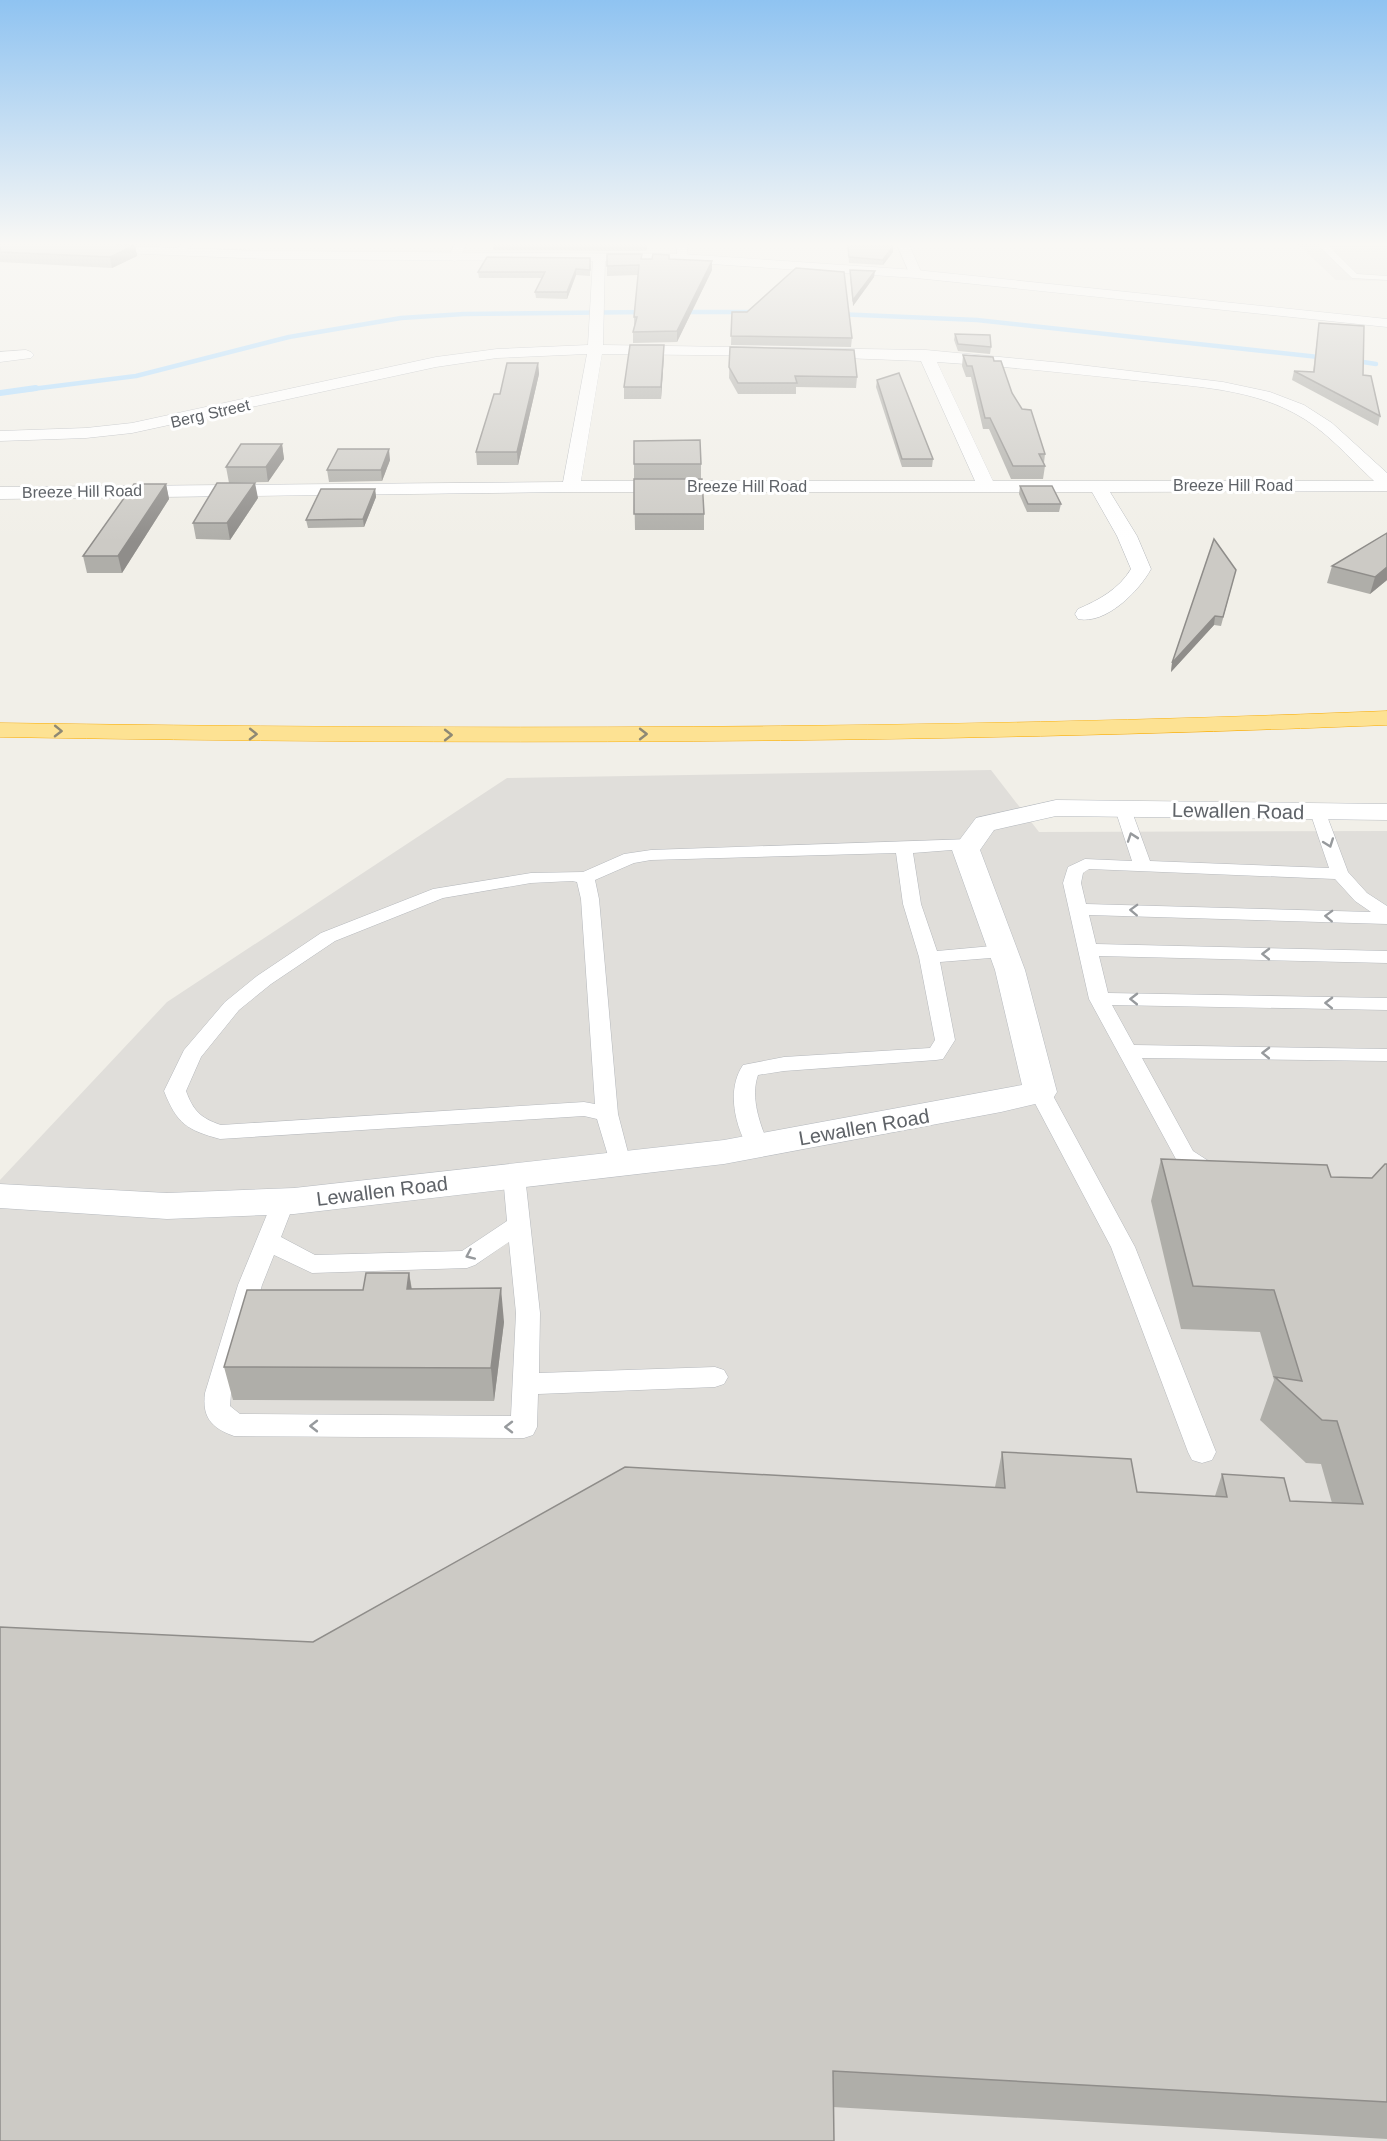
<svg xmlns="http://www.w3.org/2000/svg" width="1387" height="2141" font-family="Helvetica,sans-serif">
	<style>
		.industrial { fill: #e0deda }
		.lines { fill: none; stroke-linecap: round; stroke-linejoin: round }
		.stream-far1 { stroke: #aadaff; stroke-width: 4.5 }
		.stream { stroke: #aadaff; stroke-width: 6 }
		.lane-casing { stroke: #b5b8bc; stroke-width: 1 }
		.street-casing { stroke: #b5b8bc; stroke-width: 1 }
		.secondary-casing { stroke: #b6babf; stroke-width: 1 }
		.highway-casing { stroke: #f9ab00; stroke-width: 1 }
		.lane { fill: #fff; fill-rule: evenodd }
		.street { fill: #fff; fill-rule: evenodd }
		.secondary { fill: #fff; fill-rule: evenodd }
		.highway { fill: #fde293; fill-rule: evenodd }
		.wall { fill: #afaea9 }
		.shaded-wall { fill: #8f8d8a }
		.building { fill: #cccac5; stroke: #8f8d8a; stroke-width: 1.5 }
		.oneway { stroke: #8e8975 }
		.oneway2 { stroke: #979a9d }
		.labels { text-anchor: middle; stroke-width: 6; stroke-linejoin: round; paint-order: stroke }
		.far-street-label { font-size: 16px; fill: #5f6368; stroke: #fff }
		.street-label { font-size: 20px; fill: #5f6368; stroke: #fff }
	</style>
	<rect width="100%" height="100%" fill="#f1efe8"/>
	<g class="industrial">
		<path d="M1296 242H1387V281L1336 280Z"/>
		<path d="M991 770 1039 832 1387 831V2141H0V1180L167 1002 507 778Z"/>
	</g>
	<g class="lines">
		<g class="stream-far1">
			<path d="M677 312H757"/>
			<path d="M836 314 977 320 1328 358"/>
			<path d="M1350 360 1376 364"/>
			<path d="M24 390 136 376 289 337 401 318 464 314 646 312"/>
		</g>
		<path class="stream" d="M0 393 36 388"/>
		<defs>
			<g id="lane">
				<path d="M187 242H196L179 254H173V250Z"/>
				<path d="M1319 242H1387V246H1329L1357 274 1387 276V280L1352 278 1319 246Z"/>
				<path d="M1123 804 1131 809 1150 861 1329 868 1310 812 1312 808H1324L1348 872 1367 893 1387 906V924L1089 915 1096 944 1387 951V963L1099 956 1108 993 1387 998V1010L1112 1005 1134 1045 1387 1049V1061L1142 1058 1193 1151 1210 1162 1224 1166 1227 1171 1224 1176C1206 1181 1191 1171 1177 1161L1089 999 1063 883 1068 867 1085 859 1132 861 1115 809ZM1089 869 1335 879 1355 901 1371 912 1086 904 1081 883 1083 873Z"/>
				<path d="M971 839 977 840 980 844 977 848 913 853 921 904 937 951 1003 945 1010 947 1013 951 1010 955 1003 957 940 962 955 1040 943 1059 936 1060 784 1071 758 1075C750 1098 760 1124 769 1146L766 1151 758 1153 750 1151C735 1127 726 1090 743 1065L784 1057 930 1048 935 1040 919 957 903 904 896 853 651 860 634 863 595 880 599 899 618 1114 631 1164 628 1169 620 1172 612 1169 597 1119 584 1116 220 1139C187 1130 177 1124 164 1091L184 1050 225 1002 257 976 321 933 433 889 531 873 583 872 624 854 651 850ZM572 881 577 882 581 899 595 1104 584 1102 221 1125C200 1118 193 1110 186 1091L201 1057 239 1010 271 984 335 941 443 898 531 883Z"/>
				<path d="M1040 1085 1048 1087 1051 1092 1135 1247 1216 1452 1212 1460 1202 1463 1192 1460 1188 1452 1111 1247 1029 1092 1032 1087Z"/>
				<path d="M514 1168 522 1171 525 1176 540 1313 539 1373 715 1367 724 1370 728 1377 724 1384 715 1387 538 1394 537 1427 533 1435 524 1438 234 1436C211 1428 202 1417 205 1393L238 1285 275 1195 283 1193 291 1195 295 1201 281 1237 315 1255 462 1251 507 1221 503 1176 506 1171ZM509 1242 516 1313 511 1416 240 1414 230 1406 231 1393 262 1285 274 1255 312 1273 467 1268 475 1265Z"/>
			</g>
			<g id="street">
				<path d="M456 242H468L458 260 454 261 448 257Z"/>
				<path d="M676 242H688L686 261H678Z"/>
				<path d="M896 242H908L922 274 921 277H911Z"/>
				<path d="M599 254 605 258 603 345 926 350 1063 363 1223 382 1270 392 1304 405 1332 423 1387 473V491L1110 492 1137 536 1151 569C1139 591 1106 625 1078 619L1075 614 1078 609C1099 600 1119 589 1131 569L1117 536 1092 492H571L0 499V487L563 482 587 354 497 358 436 367 132 433 86 438 0 441V431L86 428 132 423 436 357 497 349 588 345 593 258ZM602 354 792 356 921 361 975 481H581ZM937 362C1002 366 1067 373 1133 380 1185 386 1246 387 1294 413 1325 429 1348 457 1374 481H993Z"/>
				<path d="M26 350 31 352 34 355 31 358 0 362V352Z"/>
			</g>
			<g id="secondary">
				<path d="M0 242 267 251 682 254 916 270 1387 319V327L916 278 682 262 267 259 0 248Z"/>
				<path d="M1056 800 1387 804V820L1056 816 994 830 980 850 1025 970 1057 1092 1052 1100 1001 1112 724 1164 294 1214 167 1219 0 1208V1184L167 1193 294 1188 724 1140 1022 1085 995 970 952 850 976 818Z"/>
			</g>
			<path id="highway" d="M1387 711V725C925 744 463 745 0 737V723C463 730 925 730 1387 711Z"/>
		</defs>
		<use href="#lane" class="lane-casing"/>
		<use href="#street" class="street-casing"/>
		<use href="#secondary" class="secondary-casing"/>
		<use href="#highway" class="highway-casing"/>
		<use href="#lane" class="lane"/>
		<use href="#street" class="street"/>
		<use href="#secondary" class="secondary"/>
		<use href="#highway" class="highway"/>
	</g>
	<g class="wall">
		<path d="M0 242 135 245 137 256 112 268 0 262Z"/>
		<path d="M65 242H165L159 245Z"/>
		<path d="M493 242H648L646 251 493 250Z"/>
		<path d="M848 246 893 252 883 265 849 263Z"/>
		<path d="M607 254 642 259H669L712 270 677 342 633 343V332L634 327V317L638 275 607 276Z"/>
		<path d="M590 258V276L576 275 567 299 536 298 535 292 542 278H479L478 272Z"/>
		<path d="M850 270 874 277 853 306 850 276Z"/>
		<path d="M732 312H747L852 338 851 347 731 345Z"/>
		<path d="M1319 323 1363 375 1380 416 1378 426 1292 380 1294 371 1313 372 1318 331Z"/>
		<path d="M955 334 991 347 990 354 958 351 954 340Z"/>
		<path d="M664 345 661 399H624V387Z"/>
		<path d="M730 347 857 377 856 388 796 387V394H738L729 378Z"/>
		<path d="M963 355 994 361 1012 393 1045 454 1044 463 1045 466 1043 479H1011L989 429H983L971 377H966L962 366Z"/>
		<path d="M538 363 539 374 518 465H477L476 452 500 394Z"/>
		<path d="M877 380 933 459 932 467H902L876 387Z"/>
		<path d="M634 441 701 464V479H634Z"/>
		<path d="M282 444 284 459 268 482 229 483 226 467Z"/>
		<path d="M390 460 382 481 329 482 327 470Z"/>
		<path d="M634 479 704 514V530H635Z"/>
		<path d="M166 484 169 499 122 573H87L83 556Z"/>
		<path d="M1020 486 1061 504 1059 512H1027L1019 494Z"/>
		<path d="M375 489 376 497 364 527 308 528 306 520Z"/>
		<path d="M258 498 230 540 196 539 193 523Z"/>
		<path d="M1387 533V580L1370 594 1327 583 1332 566Z"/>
		<path d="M1236 570 1221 626 1214 625 1171 672 1172 663Z"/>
		<path d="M1161 1159 1331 1177 1372 1178 1387 1164V2139L833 2107 313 1642 995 1487 1002 1452 1137 1492 1215 1496 1222 1474 1290 1501 1332 1503 1321 1464 1306 1463 1260 1420 1274 1380 1260 1332 1181 1329 1151 1201Z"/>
		<path d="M409 1273 412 1289 504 1322 494 1401 233 1400 224 1367 363 1290Z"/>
	</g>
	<g class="shaded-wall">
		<path d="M645 242H648L646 251Z"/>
		<path d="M135 245 137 256 112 268 110 257Z"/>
		<path d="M893 246V252L883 265V260Z"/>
		<path d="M712 261V270L677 342V331Z"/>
		<path d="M576 269V275L567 299V292Z"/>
		<path d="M875 271 874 277 853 306V300Z"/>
		<path d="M664 345V357L661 399V387Z"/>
		<path d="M538 363 539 374 518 465 517 452Z"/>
		<path d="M282 444 284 459 268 482 266 467Z"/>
		<path d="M389 449 390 460 382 481 381 470Z"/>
		<path d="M255 483 258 498 230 540 227 523Z"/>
		<path d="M166 484 169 499 122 573 118 556Z"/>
		<path d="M375 489 376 497 364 527 363 519Z"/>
		<path d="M1387 567V580L1370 594 1375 577Z"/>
		<path d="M1215 616 1214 625 1171 672 1172 663Z"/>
		<path d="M409 1273 414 1306 407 1289Z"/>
		<path d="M501 1288 504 1322 494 1401 491 1368Z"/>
	</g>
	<g class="building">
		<path d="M0 242H55L135 245 110 257 0 252Z"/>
		<path d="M848 246H893L883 260 849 257Z"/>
		<path d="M607 254H642L641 259H652L653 254 669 255V259L712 261 677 331 633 332 637 317H634L639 265 607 266Z"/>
		<path d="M487 257 590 258V270L576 269 567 292H535L545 272H478Z"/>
		<path d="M796 268 844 272 852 338 731 336 732 312H747Z"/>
		<path d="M850 270 875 271 853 300Z"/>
		<path d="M1319 323 1364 326 1363 375 1371 376 1380 416 1294 371 1314 372Z"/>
		<path d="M955 334 990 335 991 347 958 344Z"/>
		<path d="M630 345H664L661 387H624Z"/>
		<path d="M730 347 854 350 857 377 795 376 797 383H738L729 367Z"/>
		<path d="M963 355 993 357 994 361H1001L1012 393 1022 409 1031 410 1045 454H1039L1045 466H1013L990 418H985L972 366H967Z"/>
		<path d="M507 363H538L517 452H476L494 394H500Z"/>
		<path d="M899 373 933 459H902L877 380Z"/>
		<path d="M700 440 701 464H634V441Z"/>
		<path d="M241 444H282L266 467H226Z"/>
		<path d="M338 449H389L381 470H327Z"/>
		<path d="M634 479H702L704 514H634Z"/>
		<path d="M217 483H255L227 523H193Z"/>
		<path d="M134 484H166L118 556H83Z"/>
		<path d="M1020 486H1052L1061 504H1028Z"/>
		<path d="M321 489H375L363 519 306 520Z"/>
		<path d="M1387 533V567L1375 577 1332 566Z"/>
		<path d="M1214 539 1236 570 1223 617 1215 616 1172 663Z"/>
		<path d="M1161 1159 1327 1165 1331 1177 1372 1178 1385 1164H1387V2102L833 2071 834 2141H0V1627L313 1642 625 1467 1005 1488 1002 1452 1131 1459 1137 1492 1227 1497 1222 1474 1284 1478 1290 1501 1363 1504 1337 1421 1322 1420 1275 1377 1302 1381 1274 1290 1193 1286Z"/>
		<path d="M366 1273H409L407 1289 501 1288 491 1368 224 1367 247 1290H363Z"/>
	</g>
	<defs><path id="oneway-chevron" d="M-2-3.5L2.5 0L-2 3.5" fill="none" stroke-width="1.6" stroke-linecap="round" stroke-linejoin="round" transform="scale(1.5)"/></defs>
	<g class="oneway">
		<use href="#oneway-chevron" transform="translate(58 731) rotate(1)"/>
		<use href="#oneway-chevron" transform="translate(253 734) rotate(1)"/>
		<use href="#oneway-chevron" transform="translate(643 734)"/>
		<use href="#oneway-chevron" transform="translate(448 735)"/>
	</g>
	<g class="oneway2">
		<use href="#oneway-chevron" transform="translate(1132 837) rotate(-109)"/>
		<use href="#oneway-chevron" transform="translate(1329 843) rotate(70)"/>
		<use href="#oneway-chevron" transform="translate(1134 910) rotate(-178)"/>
		<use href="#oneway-chevron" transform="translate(1329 916) rotate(-178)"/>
		<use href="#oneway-chevron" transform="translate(1266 954) rotate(-179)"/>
		<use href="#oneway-chevron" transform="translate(1134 999) rotate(-179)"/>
		<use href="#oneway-chevron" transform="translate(1329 1003) rotate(-179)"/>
		<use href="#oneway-chevron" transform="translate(1266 1053) rotate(-179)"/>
		<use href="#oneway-chevron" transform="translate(470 1255) rotate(156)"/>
		<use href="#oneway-chevron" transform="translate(314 1426) rotate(-180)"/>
		<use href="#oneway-chevron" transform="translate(509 1427) rotate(-180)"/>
	</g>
	<linearGradient id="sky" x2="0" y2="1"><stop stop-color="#8fc3f1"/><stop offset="0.45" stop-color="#f9f8f5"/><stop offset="1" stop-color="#f9f8f5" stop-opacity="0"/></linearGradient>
	<rect width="1387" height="542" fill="url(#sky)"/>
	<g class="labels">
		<g class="far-street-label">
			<text transform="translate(210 413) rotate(-13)" y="6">Berg Street</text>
			<text x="1233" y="491">Breeze Hill Road</text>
			<text x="747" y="492">Breeze Hill Road</text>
			<text transform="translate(82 491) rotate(-1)" y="6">Breeze Hill Road</text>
		</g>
		<g class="street-label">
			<text transform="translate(1238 811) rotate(1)" y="7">Lewallen Road</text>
			<text transform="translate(864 1127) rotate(-10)" y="7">Lewallen Road</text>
			<text transform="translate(382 1191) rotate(-7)" y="7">Lewallen Road</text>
		</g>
	</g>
</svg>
